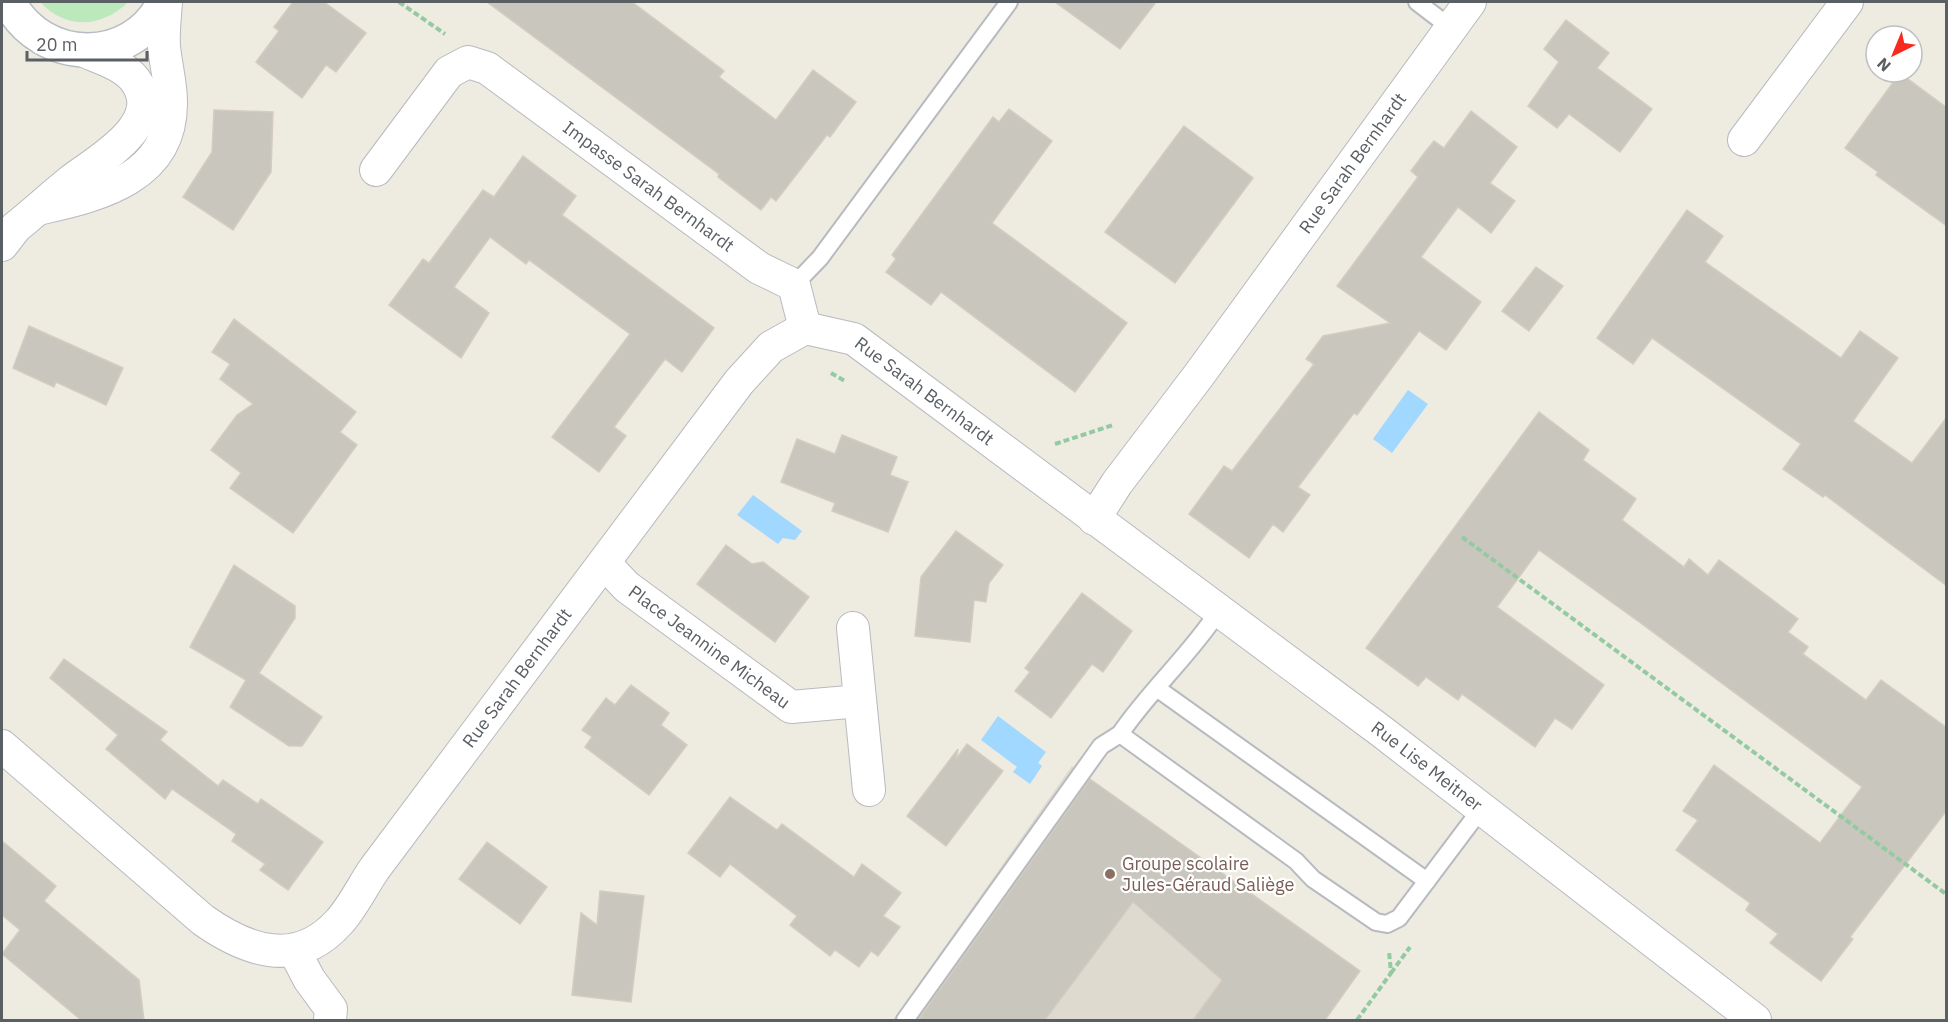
<svg xmlns="http://www.w3.org/2000/svg" width="1948" height="1022" font-family="'IBM Plex Sans',sans-serif">
	<style>
		.education { fill: #dedad0 }
		.green { fill: #bce9bb }
		.water { fill: #a1d8ff }
		.building { fill: #c9c6be; stroke: #d4cdbf; stroke-width: 1.5 }
		.lines { fill: none; stroke-linecap: round; stroke-linejoin: round }
		.lane-casing { stroke: #b7babf; stroke-width: 20 }
		.street-casing { stroke: #b7babf; stroke-width: 34 }
		.secondary-casing { stroke: #b7bcc2; stroke-width: 36 }
		.path { stroke: #94caa2; stroke-width: 4; stroke-dasharray: 6 3; stroke-linecap: butt }
		.lane { stroke: #fff; stroke-width: 16 }
		.street { stroke: #fff; stroke-width: 32 }
		.secondary { stroke: #fff; stroke-width: 33 }
		.education-dot { fill: #8d6e63; stroke: #fff; stroke-width: 2 }
		.labels { text-anchor: middle; stroke-width: 4.5; stroke-linejoin: round; paint-order: stroke }
		.street-label { font-size: 18px; fill: #5a5f64; stroke: #fff }
		.education-label { font-size: 18px; fill: #785e54; stroke: #fff; text-anchor: start }
	</style>
	<rect width="100%" height="100%" fill="#eeebe1"/>
	<path class="education" d="M1072 766 1360 971 1325 1020H893Z"/>
	<path class="green" d="M40 2H128C102 28 66 30 40 2Z"/>
	<g class="water">
		<path d="M1408 390 1428 404 1392 453 1373 439Z"/>
		<path d="M753 495 802 531 795 540 783 538 778 544 737 515Z"/>
		<path d="M998 716 1046 752 1038 763 1042 766 1030 784 1013 772 1017 767 981 740Z"/>
	</g>
	<g class="building">
		<path d="M293 2H324L366 33 336 72 326 65 302 98 256 62 279 31 274 27Z"/>
		<path d="M487 2H632L724 71 719 77 776 120 813 70 856 102 830 137 827 135 776 201 771 197 761 210 718 177 719 174Z"/>
		<path d="M1055 2H1156L1120 49Z"/>
		<path d="M1566 20 1609 53 1597 68 1652 109 1620 152 1569 114 1557 128 1528 106 1559 62 1544 49Z"/>
		<path d="M1900 73 1947 108V226L1876 175 1878 172 1845 148Z"/>
		<path d="M1009 109 1052 141 992 223 1127 323 1075 392 941 292 931 305 886 272 896 259 892 255 993 117 999 122Z"/>
		<path d="M214 110 273 112 271 172 233 230 183 197 212 152Z"/>
		<path d="M1471 111 1517 147 1490 183 1515 201 1491 233 1458 207 1421 257 1481 302 1446 350 1419 331 1357 415 1354 413 1298 487 1310 495 1283 532 1273 524 1249 558 1189 514 1224 466 1232 471 1314 364 1306 359 1323 336 1390 323 1337 286 1418 177 1411 171 1425 152 1434 141 1444 148Z"/>
		<path d="M1184 126 1253 178 1175 283 1105 232Z"/>
		<path d="M523 156 576 196 562 215 714 328 682 372 665 359 614 427 626 436 599 472 552 437 630 334 529 260 526 264 490 237 454 287 489 313 461 358 389 305 423 259 429 263 483 190 494 197Z"/>
		<path d="M1687 210 1723 236 1705 262 1841 358 1860 331 1898 358 1853 421 1912 463 1947 417V586L1825 495 1823 497 1783 469 1801 444 1652 338 1633 364 1597 338Z"/>
		<path d="M1536 267 1563 286 1529 331 1502 311Z"/>
		<path d="M234 319 356 412 340 432 357 445 293 533 230 488 241 473 211 450 237 415 253 404 220 379 230 364 212 352Z"/>
		<path d="M29 326 123 368 106 405 56 382 54 387 13 368Z"/>
		<path d="M1539 412 1589 450 1583 460 1636 499 1622 520 1684 567 1689 559 1708 575 1719 560 1798 619 1788 632 1808 647 1803 654 1866 700 1881 680 1947 728V810L1850 937 1853 939 1821 981 1770 943 1778 934 1746 910 1750 903 1676 850 1698 820 1683 811 1714 765 1820 843 1862 787 1642 624 1539 550 1497 607 1604 685 1572 729 1555 718 1535 747 1462 694 1458 700 1426 677 1418 686 1366 648Z"/>
		<path d="M842 435 897 457 890 475 908 482 888 532 832 511 835 503 781 482 797 439 835 454Z"/>
		<path d="M956 531 1003 565 989 583 986 602 974 600 970 642 915 636 921 577Z"/>
		<path d="M726 545 752 564 763 562 809 597 775 642 697 584Z"/>
		<path d="M234 565 295 606V618L259 673 322 717 302 746H289L230 707 246 680 190 647Z"/>
		<path d="M1082 593 1132 631 1103 672 1092 664 1051 718 1015 691 1030 672 1025 668Z"/>
		<path d="M64 659 167 732 160 740 218 786 223 780 258 804 261 799 323 842 288 890 260 870 265 864 232 841 236 834 172 789 165 799 106 749 118 735 50 678Z"/>
		<path d="M631 685 669 713 661 725 687 745 649 795 585 747 592 737 582 730 606 698 615 705Z"/>
		<path d="M967 744 1003 771 946 846 907 816 958 749 956 759Z"/>
		<path d="M1090 779 1360 971 1325 1020H1193L1222 980 1133 902 1045 1020H918Z"/>
		<path d="M730 797 777 830 782 824 854 877 862 864 901 893 883 916 900 927 878 956 871 951 859 967 835 950 830 956 790 925 797 916 730 864 720 877 688 853Z"/>
		<path d="M2 841 56 886 44 901 139 980 144 1020H81L2 954 20 930 2 915Z"/>
		<path d="M487 842 547 887 520 924 459 879Z"/>
		<path d="M600 891 644 896 631 1002 572 995 581 913 597 925Z"/>
	</g>
	<g class="lines">
		<defs>
			<g id="lane">
				<path d="M1417 2 1451 28"/>
				<path d="M794 285 820 258 1009 2"/>
				<path d="M1218 612C1189 656 1149 691 1120 734L1296 861 1313 879 1376 922 1387 924 1399 918 1481 809"/>
				<path d="M1158 689 1427 881"/>
				<path d="M905 1020 1101 746 1120 734"/>
			</g>
			<g id="street">
				<path d="M1744 140 1847 2"/>
				<path id="s1" d="M376 170 449 72 468 62 487 68 759 268 794 285 805 328"/>
				<path d="M42 208C101 195 172 177 171 102 171 84 166 66 164 47 163 32 165 17 166 2"/>
				<path d="M2 245 16 227C35 212 53 195 72 180 98 160 167 123 135 80 124 65 100 58 84 51"/>
				<path id="s2" d="M1094 519 1117 483 1199 375 1470 2"/>
				<path id="s3" d="M604 563 627 587 791 707 860 701"/>
				<path d="M853 628 869 790"/>
				<path id="s4" d="M2 746 203 920C247 951 297 969 339 922 353 907 363 885 375 868L739 382 771 347 805 328 854 339 1381 731 1755 1020"/>
				<path d="M294 950 309 979 331 1009 330 1020"/>
			</g>
			<path id="secondary" d="M9 2C42 65 132 67 164 2"/>
		</defs>
		<use href="#lane" class="lane-casing"/>
		<use href="#street" class="street-casing"/>
		<use href="#secondary" class="secondary-casing"/>
		<g class="path">
			<path d="M399 2 445 34"/>
			<path d="M831 373 845 381"/>
			<path d="M1055 444 1113 425"/>
			<path d="M1462 537 1946 894"/>
			<path d="M1391 973 1410 947"/>
			<path d="M1357 1020 1391 973 1389 951"/>
		</g>
		<use href="#lane" class="lane"/>
		<use href="#street" class="street"/>
		<use href="#secondary" class="secondary"/>
	</g>
	<circle class="education-dot" cx="1110" cy="874" r="6"/>
	<g class="labels">
		<g class="street-label">
			<text dy="6" stroke="none"><textPath href="#s2" startOffset="440">Rue Sarah Bernhardt</textPath></text>
			<text dy="6" stroke="none"><textPath href="#s1" startOffset="364">Impasse Sarah Bernhardt</textPath></text>
			<text dy="6" stroke="none"><textPath href="#s4" startOffset="1314">Rue Sarah Bernhardt</textPath></text>
			<text dy="6" stroke="none"><textPath href="#s3" startOffset="135">Place Jeannine Micheau</textPath></text>
			<text dy="6" stroke="none"><textPath href="#s4" startOffset="720">Rue Sarah Bernhardt</textPath></text>
			<text dy="6" stroke="none"><textPath href="#s4" startOffset="1941">Rue Lise Meitner</textPath></text>
		</g>
		<g class="education-label">
			<text x="1122" y="870">Groupe scolaire<tspan x="1122" dy="21">Jules-Géraud Saliège</tspan></text>
		</g>
	</g>
	<rect width="1948" height="1022" fill="none" stroke="#5a5f64" stroke-width="6"/>
	<g transform="translate(1894 54) rotate(223)"><circle r="28" fill="#ffffff" stroke="#bdbfc1" stroke-width="1.5"/>
	<path d="M0-4.5L10 22L0 15L-10 22Z" fill="#f82a1e"/>
	<text y="-9" font-size="16" font-weight="bold" text-anchor="middle" fill="#5a5f64">N</text>
	</g>
	<path d="M27 51v9h120v-9" fill="none" stroke="#5a5f64" stroke-width="3"/>
	<text x="36" y="51" font-size="18" fill="#5a5f64" stroke="#ffffff" stroke-width="4.5" paint-order="stroke">20 m</text>
</svg>
